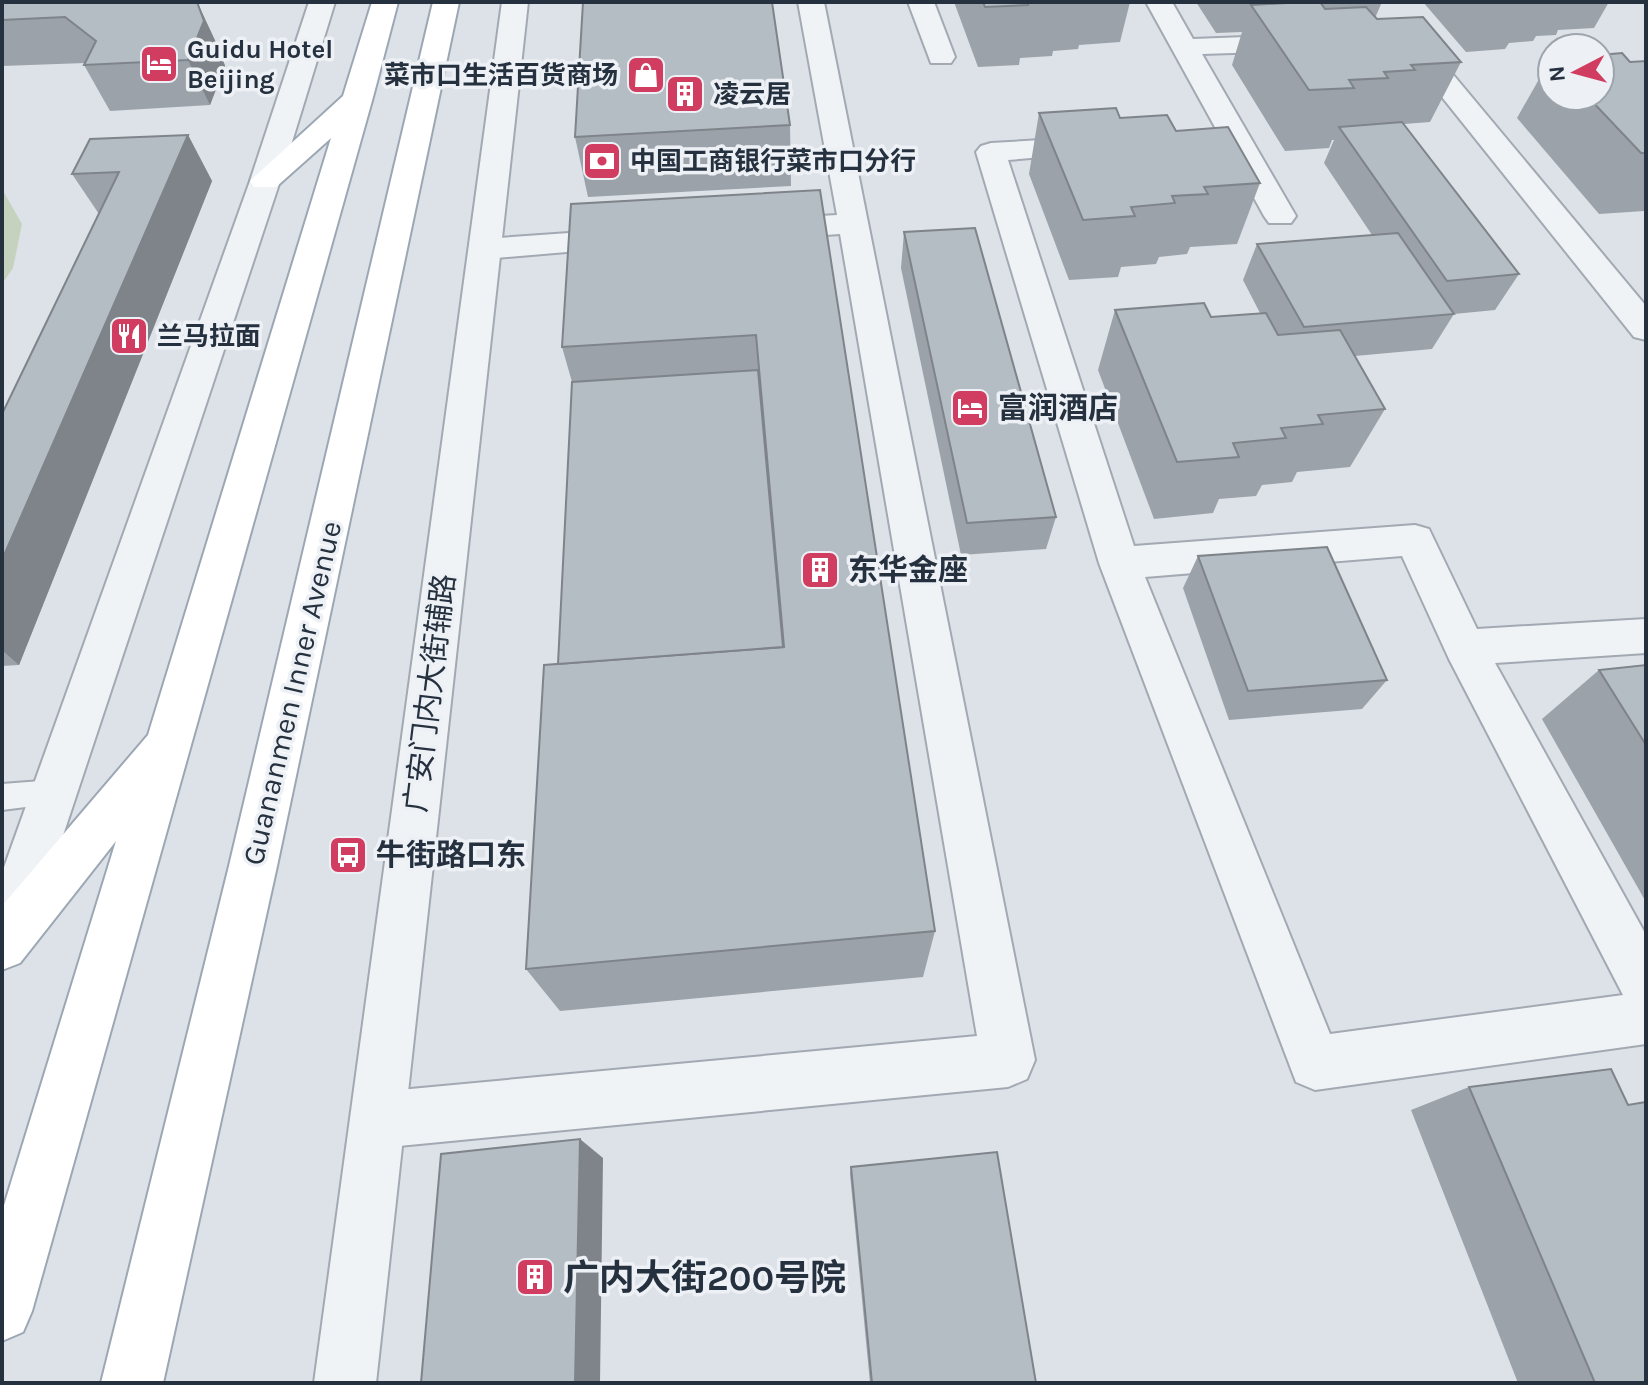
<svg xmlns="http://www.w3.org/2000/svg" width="1648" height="1385" font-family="Karla,'Noto Sans SC',sans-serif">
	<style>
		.green { fill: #c5d2be }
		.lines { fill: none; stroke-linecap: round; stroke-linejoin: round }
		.service-casing { stroke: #a2a9b2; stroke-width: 4 }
		.minor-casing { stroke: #a2a9b2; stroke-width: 4 }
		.tertiary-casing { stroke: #a2a9b2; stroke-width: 4 }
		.primary-casing { stroke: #9ca7b4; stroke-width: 4 }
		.service { fill: #f0f3f6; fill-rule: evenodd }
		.minor { fill: #f0f3f6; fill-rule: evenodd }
		.tertiary { fill: #f0f3f6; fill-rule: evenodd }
		.primary { fill: #fff; fill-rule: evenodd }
		.wall { fill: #9ba2a9 }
		.shaded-wall { fill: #7e8489 }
		.building { fill: #b4bcc4; stroke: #7e8489; stroke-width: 2 }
		.labels { text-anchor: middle; stroke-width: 7; stroke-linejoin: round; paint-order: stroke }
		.far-poi-label { font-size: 26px; font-weight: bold; fill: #26313f; stroke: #edf1f5; text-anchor: start }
		.poi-label { font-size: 30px; font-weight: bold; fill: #26313f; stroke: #edf1f5; text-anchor: start }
		.street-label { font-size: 30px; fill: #26313f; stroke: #edf1f5 }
		.near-poi-label { font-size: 36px; font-weight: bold; fill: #26313f; stroke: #edf1f5; text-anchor: start }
	</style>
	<rect width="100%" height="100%" fill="#dde2e8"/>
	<path class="green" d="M2 189 22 224 13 268 2 284Z"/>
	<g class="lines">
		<defs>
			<path id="service" d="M54 780 65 784 69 793 65 802 2 810V784Z"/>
			<g id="minor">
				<path d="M798 2H824L1035 1060 1027 1079 1008 1087 378 1148 358 1140 350 1120 358 1100 378 1092 977 1036 840 234 767 239 756 236 751 229 756 222 767 219 837 215Z"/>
				<path d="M908 2H934L955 57 951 63H931Z"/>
				<path d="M1146 2H1172L1193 39 1299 35 1308 37 1312 43 1308 49 1299 51 1202 54 1296 216 1291 223H1269L1264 216Z"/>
				<path d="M1411 33 1420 35 1646 306V340L1634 337 1402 47 1398 41 1402 35Z"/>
				<path d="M1092 137 1102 140 1107 146 1102 152 1008 160 1134 546 1415 525 1429 529 1477 629 1646 619V653L1495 663 1646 935V1044L1315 1090 1296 1082 1099 563 976 152 981 146 991 143ZM1402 556 1449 659 1623 995 1330 1034 1145 577Z"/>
				<path d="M626 229 637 232 642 239 637 246 485 259 474 256 469 249 474 242 485 239Z"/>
			</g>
			<g id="tertiary">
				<path d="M309 2H335L280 181 27 944 20 962 2 969V873L250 181Z"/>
				<path d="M502 2H528L376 1383H314Z"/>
			</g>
			<g id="primary">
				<path d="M372 2H398L373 97 32 1311 23 1332 2 1341V1212L116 841 20 963 2 970V906L148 735 331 138 276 187H254L250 181 343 96Z"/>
				<path d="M433 2H459L277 866 163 1383H101L229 866Z"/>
			</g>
		</defs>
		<use href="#service" class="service-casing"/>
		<use href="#minor" class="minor-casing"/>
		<use href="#tertiary" class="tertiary-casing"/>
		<use href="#primary" class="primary-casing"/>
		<use href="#service" class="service"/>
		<use href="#minor" class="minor"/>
		<use href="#tertiary" class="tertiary"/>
		<use href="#primary" class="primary"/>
	</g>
	<g class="wall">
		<path d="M2 2 198 4 219 49 225 66 210 105 110 111 84 65 85 63 2 66Z"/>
		<path d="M954 2H1130L1120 42 1079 45 1078 49 1053 51 1052 56 1020 58 1019 65 978 67Z"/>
		<path d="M1196 2H1382L1375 18 1377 19 1461 62 1430 122 1404 124 1519 274 1495 310 1454 314 1432 349 1355 356 1385 409 1350 467 1297 472 1292 482 1262 485 1256 496 1219 499 1213 513 1154 519 1098 370 1115 310 1211 317 1260 313 1243 280 1257 244 1372 235 1324 163 1334 140H1332L1329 148 1285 151 1232 65 1242 32 1216 33Z"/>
		<path d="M1423 2H1609L1594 28 1558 30 1556 35 1536 36 1533 41 1509 43 1505 49 1466 52Z"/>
		<path d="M1551 58 1552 96H1600L1630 62 1646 61V208L1644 211 1599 214 1517 118Z"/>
		<path d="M1039 113 1120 118 1176 131 1260 183 1237 244 1190 247 1187 254 1159 257 1156 264 1121 267 1118 277 1069 280 1029 174Z"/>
		<path d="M790 125 791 186 588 197 575 137Z"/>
		<path d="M188 135 212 181 19 665 2 666V414L99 214 72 174Z"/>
		<path d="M820 190 935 931 923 977 560 1011 526 969 558 664 572 382 562 347Z"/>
		<path d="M904 232 1056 517 1046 549 961 555 901 268Z"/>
		<path d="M1198 556 1387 680 1362 709 1229 720 1183 588Z"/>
		<path d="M1646 665V902L1542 719 1599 670Z"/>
		<path d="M1469 1087 1628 1105 1646 1383H1518L1411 1110Z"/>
		<path d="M851 1167 1036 1383H870L850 1174Z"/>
	</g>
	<g class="shaded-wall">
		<path d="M198 4 219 49 225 66 210 105 188 60Z"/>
		<path d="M188 135 212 181 19 665 2 650V560Z"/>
		<path d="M580 1139 603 1158 600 1383H575Z"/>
	</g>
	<g class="building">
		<path d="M2 2H197L204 21 188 60 84 65 96 41 65 17 2 20Z"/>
		<path d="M583 2H772L790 125 575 137Z"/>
		<path d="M983 2H1027L1028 5 985 7Z"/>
		<path d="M1303 2H1320L1325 9 1366 7 1377 19 1423 17 1461 62 1411 65 1415 70 1384 72 1388 78 1349 80 1354 88 1309 90 1251 5Z"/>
		<path d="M1622 53 1630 62 1646 61V153H1641L1587 96H1600V55Z"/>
		<path d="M1116 108 1120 118 1167 115 1176 131 1228 127 1260 183 1204 187 1208 194 1172 196 1175 203 1131 207 1135 216 1083 220 1039 113Z"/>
		<path d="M1402 122 1519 274 1447 281 1339 127Z"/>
		<path d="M188 135 2 560V414L119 172 72 174 90 139Z"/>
		<path d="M820 190 935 931 526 969 544 665 784 647 756 335 562 347 571 204Z"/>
		<path d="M975 228 1056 517 967 523 904 232Z"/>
		<path d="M1398 233 1454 314 1304 327 1257 244Z"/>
		<path d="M1204 303 1211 317 1266 313 1278 335 1340 330 1385 409 1318 415 1323 424 1281 428 1286 438 1233 443 1239 457 1177 462 1115 310Z"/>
		<path d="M758 370 783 647 558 664 572 382Z"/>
		<path d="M1327 547 1387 680 1248 691 1198 556Z"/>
		<path d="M1646 665V745L1599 670Z"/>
		<path d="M1611 1069 1628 1105 1646 1102V1383H1595L1469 1087Z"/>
		<path d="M580 1139 575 1383H421L441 1154Z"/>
		<path d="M997 1152 1036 1383H872L851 1167Z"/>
	</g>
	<defs>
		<symbol id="hotel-square" viewBox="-11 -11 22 22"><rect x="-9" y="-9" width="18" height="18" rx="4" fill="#d13d60" stroke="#edf1f5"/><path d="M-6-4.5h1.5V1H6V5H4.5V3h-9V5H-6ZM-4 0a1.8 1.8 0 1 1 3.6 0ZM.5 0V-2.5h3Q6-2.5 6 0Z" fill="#fff"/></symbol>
		<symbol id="shop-square" viewBox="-11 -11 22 22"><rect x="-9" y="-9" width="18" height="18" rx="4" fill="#d13d60" stroke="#edf1f5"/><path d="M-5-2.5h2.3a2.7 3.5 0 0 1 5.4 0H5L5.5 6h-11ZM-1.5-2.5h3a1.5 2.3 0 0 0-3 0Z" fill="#fff"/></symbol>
		<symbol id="building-square" viewBox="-11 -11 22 22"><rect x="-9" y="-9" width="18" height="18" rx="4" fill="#d13d60" stroke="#edf1f5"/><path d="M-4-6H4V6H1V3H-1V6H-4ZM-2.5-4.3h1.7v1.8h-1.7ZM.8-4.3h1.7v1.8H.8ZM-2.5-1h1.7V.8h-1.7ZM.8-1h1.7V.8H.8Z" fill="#fff"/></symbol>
		<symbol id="bank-square" viewBox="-11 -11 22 22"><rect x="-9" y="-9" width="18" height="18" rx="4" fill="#d13d60" stroke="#edf1f5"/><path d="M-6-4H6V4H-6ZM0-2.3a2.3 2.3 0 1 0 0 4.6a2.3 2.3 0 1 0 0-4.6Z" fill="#fff"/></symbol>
		<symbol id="restaurant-square" viewBox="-11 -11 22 22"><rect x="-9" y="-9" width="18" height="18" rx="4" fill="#d13d60" stroke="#edf1f5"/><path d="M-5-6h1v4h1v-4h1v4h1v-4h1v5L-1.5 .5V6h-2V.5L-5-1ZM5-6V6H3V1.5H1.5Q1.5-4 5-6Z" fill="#fff"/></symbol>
		<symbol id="bus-square" viewBox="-11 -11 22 22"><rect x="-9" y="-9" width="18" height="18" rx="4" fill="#d13d60" stroke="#edf1f5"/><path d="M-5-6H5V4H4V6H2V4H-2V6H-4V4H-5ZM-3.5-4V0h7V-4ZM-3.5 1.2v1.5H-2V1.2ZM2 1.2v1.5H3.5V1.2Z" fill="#fff"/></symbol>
	</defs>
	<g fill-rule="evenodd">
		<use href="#hotel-square" x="137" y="42" width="44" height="44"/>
		<use href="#shop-square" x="624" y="53" width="44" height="44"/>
		<use href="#building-square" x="663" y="72" width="44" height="44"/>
		<use href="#bank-square" x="580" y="139" width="44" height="44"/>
		<use href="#restaurant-square" x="107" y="314" width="44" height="44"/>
		<use href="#hotel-square" x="948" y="386" width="44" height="44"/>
		<use href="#building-square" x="798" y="548" width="44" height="44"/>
		<use href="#bus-square" x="326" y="833" width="44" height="44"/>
		<use href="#building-square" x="513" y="1255" width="44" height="44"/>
	</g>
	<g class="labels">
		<g class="far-poi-label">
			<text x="187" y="58">Guidu Hotel<tspan x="187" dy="30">Beijing</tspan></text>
			<text x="618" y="84" text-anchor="end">菜市口生活百货商场</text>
			<text x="713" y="103">凌云居</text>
			<text x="630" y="170">中国工商银行菜市口分行</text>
			<text x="157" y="345">兰马拉面</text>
		</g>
		<g class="poi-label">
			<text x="998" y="418">富润酒店</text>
			<text x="848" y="580">东华金座</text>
			<text x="376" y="865">牛街路口东</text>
		</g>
		<g class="street-label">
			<text transform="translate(292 693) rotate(-77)" y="10">Guananmen Inner Avenue</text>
			<text transform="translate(430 693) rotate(-83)" y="10">广安门内大街辅路</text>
		</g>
		<g class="near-poi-label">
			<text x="563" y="1290">广内大街200号院</text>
		</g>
	</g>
	<rect width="1648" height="1385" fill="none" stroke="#26313f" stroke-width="8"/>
	<g transform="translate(1576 72) rotate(264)"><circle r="38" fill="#edf1f5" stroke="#9da4ac" stroke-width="2"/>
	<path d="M0-6L14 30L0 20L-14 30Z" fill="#d13d60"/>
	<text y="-12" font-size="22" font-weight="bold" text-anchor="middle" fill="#26313f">N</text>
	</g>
</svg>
